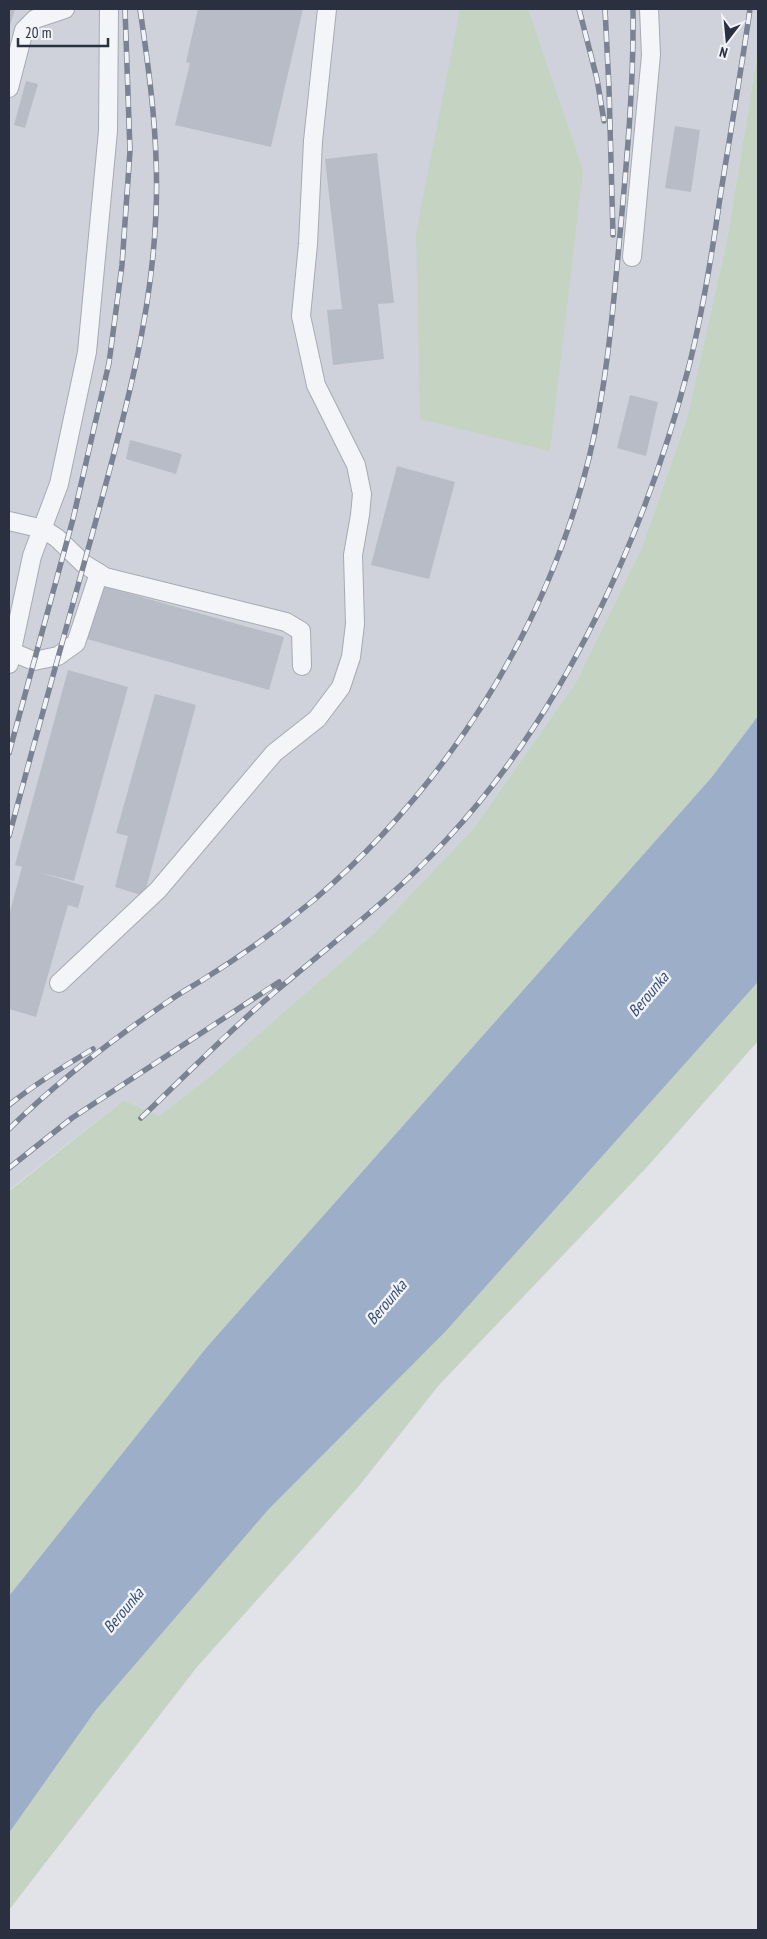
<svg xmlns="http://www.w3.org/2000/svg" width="767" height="1939" font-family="'PT Sans Narrow',sans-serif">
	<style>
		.built { fill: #cfd2db }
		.green { fill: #c5d3c2 }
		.water { fill: #9daec8 }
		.building { fill: #b8bcc6 }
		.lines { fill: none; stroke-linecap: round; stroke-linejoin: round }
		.service-casing { stroke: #a6aab3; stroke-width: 20 }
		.service { stroke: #f4f5f8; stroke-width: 18 }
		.rail-casing { stroke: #7b8292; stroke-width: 5.5 }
		.rail { stroke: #f1f3f7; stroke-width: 4; stroke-dasharray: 11; stroke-linecap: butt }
		.labels { text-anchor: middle; stroke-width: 5; stroke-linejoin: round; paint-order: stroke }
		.water-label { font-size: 16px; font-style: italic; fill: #354b73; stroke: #f1f3f7 }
	</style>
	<rect width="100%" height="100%" fill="#e1e3e9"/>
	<path class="built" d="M9 9H758V50L726 244 687 418 642 547 576 682 473 829 372 935 215 1072 159 1116 124 1100 9 1190Z"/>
	<g class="green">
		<path d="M460 9H528L583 170 550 451 420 419 416 233Z"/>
		<path d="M758 50V716L711 778 206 1348 9 1596V1191L124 1100 159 1116 215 1072 372 935 473 829 576 682 642 547 687 418 726 244Z"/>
		<path d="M758 982V1041L648 1166 439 1385 359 1486 197 1667 9 1910V1833L96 1710 268 1510 446 1331Z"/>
	</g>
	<path class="water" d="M758 716V982L446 1331 268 1510 96 1710 9 1833V1596L206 1348 711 778Z"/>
	<g class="building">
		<path d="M9 9H15L9 29Z"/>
		<path d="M198 9H303L271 147 175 125 190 63 186 62Z"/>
		<path d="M26 81 38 84 25 128 14 125Z"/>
		<path d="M675 126 700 130 691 192 665 188Z"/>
		<path d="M377 153 394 303 378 304 384 359 333 365 327 310 342 309 325 159Z"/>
		<path d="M630 395 658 402 646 456 617 448Z"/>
		<path d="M130 440 182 454 176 474 126 459Z"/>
		<path d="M397 466 455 482 429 579 371 565Z"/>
		<path d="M102 586 284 637 269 690 87 639Z"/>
		<path d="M68 670 128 687 74 881 38 872 84 886 78 908 68 905 36 1017 9 1009V915L22 867 15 865Z"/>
		<path d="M155 694 196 705 144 896 115 887 128 836 116 833Z"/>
	</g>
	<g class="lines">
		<defs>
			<g id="service">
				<path d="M9 88 24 30 35 19 65 9"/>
				<path d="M632 257 651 55 649 9"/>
				<path d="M9 521 43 529 57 538 84 564 105 577 286 622 301 631 302 666"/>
				<path d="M12 652 34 661 58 656 76 643 99 573"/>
				<path d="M9 664 32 556 59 484 87 352 108 131 109 9"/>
				<path d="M59 983 158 890 274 753 317 719 341 687 351 657 355 624 353 555 360 515 362 494 356 465 316 385 301 316 308 244 313 141 327 9"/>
			</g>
		</defs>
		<use href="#service" class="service-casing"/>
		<use href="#service" class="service"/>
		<defs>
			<g id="rail">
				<path d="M579 9 597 79 604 121"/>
				<path d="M605 9 609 88 613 235"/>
				<path d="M9 753 73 519 109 363 122 265 130 151 125 9"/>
				<path d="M9 836C37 732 66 629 95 524 123 421 152 319 156 212 159 144 150 76 140 9"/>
				<path d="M9 1105C35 1084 64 1066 93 1049"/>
				<path d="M141 1118C186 1075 229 1031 276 991 335 941 396 895 448 838 565 712 646 532 689 366 703 311 712 254 720 198 730 135 741 72 750 9"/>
				<path d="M9 1129C58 1081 113 1039 169 1001 180 993 193 986 204 979 243 955 280 928 315 899 448 785 547 628 589 458 607 385 613 309 620 234 627 159 634 84 633 9"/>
				<path d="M9 1168 72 1118 279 982"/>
			</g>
		</defs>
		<use href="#rail" class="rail-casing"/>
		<use href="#rail" class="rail"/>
	</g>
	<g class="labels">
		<g class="water-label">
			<text transform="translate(648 994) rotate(-50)" y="6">Berounka</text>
			<text transform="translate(386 1302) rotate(-50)" y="6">Berounka</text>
			<text transform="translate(123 1610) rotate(-50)" y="6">Berounka</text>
		</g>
	</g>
	<rect width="767" height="1939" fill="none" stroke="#2a3040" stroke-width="20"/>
	<g transform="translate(727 40) rotate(196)" stroke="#f1f3f7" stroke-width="4" paint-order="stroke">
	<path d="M0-4L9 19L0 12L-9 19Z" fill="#2a3040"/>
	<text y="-8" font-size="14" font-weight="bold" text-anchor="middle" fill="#2a3040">N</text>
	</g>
	<path d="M18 38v8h90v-8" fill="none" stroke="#2a3040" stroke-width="2.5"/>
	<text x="25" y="38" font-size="15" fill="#2a3040" stroke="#f1f3f7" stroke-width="4" paint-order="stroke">20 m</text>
</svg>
